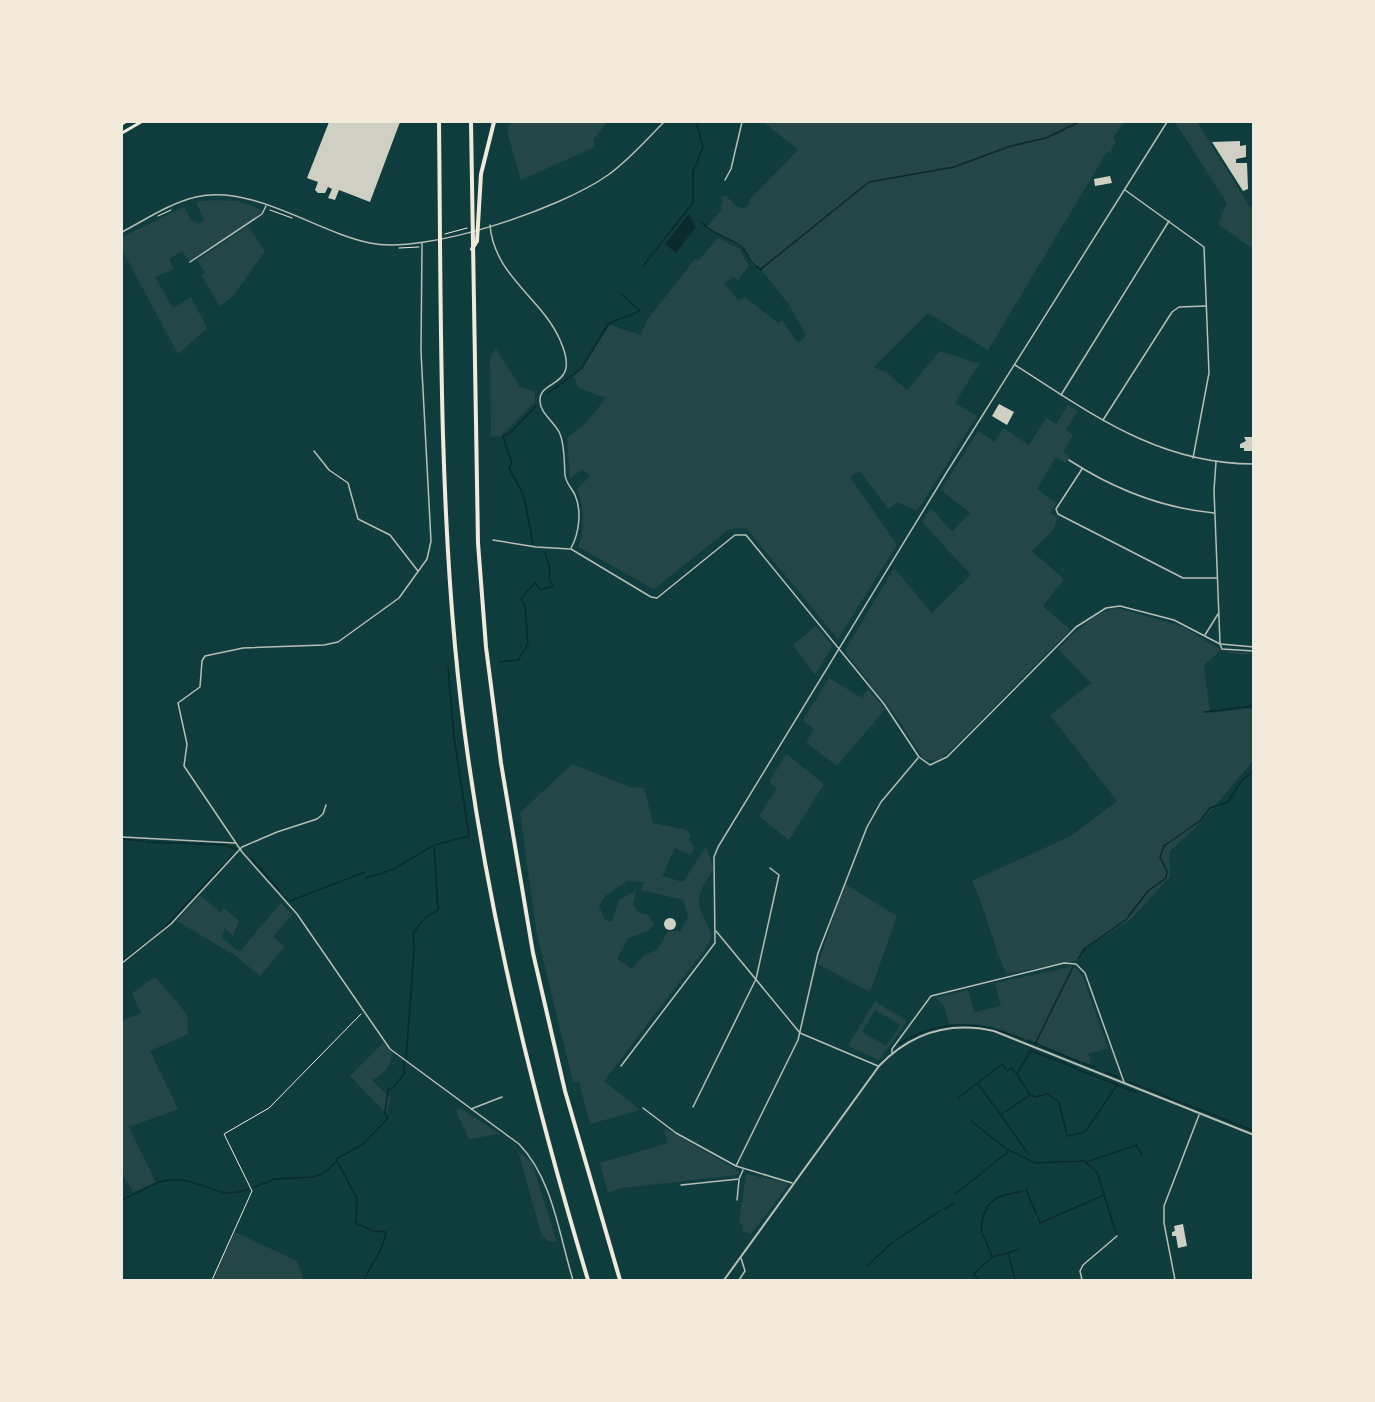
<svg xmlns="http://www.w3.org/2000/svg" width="1375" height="1402" font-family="Commissioner,sans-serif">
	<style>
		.green { fill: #244646; fill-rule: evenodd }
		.water { fill: #0a2a2b }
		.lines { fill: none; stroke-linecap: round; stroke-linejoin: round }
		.stream { stroke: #0a2a2b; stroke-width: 1.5 }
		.building { fill: #cfcfc3 }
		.path { stroke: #f1e9da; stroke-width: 1 }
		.minor { stroke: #b8beb3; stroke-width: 1.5 }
		.tertiary { stroke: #b8beb3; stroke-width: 2 }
		.trunk { stroke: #f1e9da; stroke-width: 3 }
		.motorway { stroke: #f1e9da; stroke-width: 4 }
	</style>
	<rect width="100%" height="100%" fill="#0f3d3e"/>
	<g class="green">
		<path d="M511 122H607L593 140 595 147 521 180 507 131Z"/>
		<path d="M764 122H1124L1113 138 1116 141 1110 153 1107 152 988 350 928 313 874 367 886 372 907 390 940 351 979 364 955 403 977 416 917 511 898 502 888 509 860 471 850 477 897 545 838 639 747 529 735 528 727 531 654 589 578 547C585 532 584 504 577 489L590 476 582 469 570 479 567 438 587 422 606 398 579 388 574 377 610 325 640 335 648 319 695 259 698 261 718 238 740 249 749 266 738 280 734 277 724 283 738 300 745 297 778 323 782 320 798 343 806 336 790 306 761 269 752 265 743 249 706 228 722 209 720 207 723 201 721 197 726 196 736 206 744 209 751 202 749 200 798 150Z"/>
		<path d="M1175 122H1197L1250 207H1253V249L1218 224 1227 203Z"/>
		<path d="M214 200 237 201 263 210 255 218 189 261 182 251 169 259 174 269 155 277 173 308 191 297 207 328 178 354 122 250V237L184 207 191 220 199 224 204 220 196 202Z"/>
		<path d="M248 226 265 251 233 296 220 306 201 275 205 272 197 260Z"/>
		<path d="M496 349 520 387 535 392V402L501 436 491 437 490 357Z"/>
		<path d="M1068 405 1078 411 1066 430 1073 435 1063 452 1070 457 1066 463 1056 457 1037 489 1056 503 1050 513 1058 518 1053 530 1032 551 1064 579 1043 606 1070 630 955 746 938 761 924 759 897 718 846 653V649L894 568 932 613 971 575 922 522 931 508 952 532 970 513 941 490 978 431 995 442 1003 428 1029 445 1046 418 1056 424Z"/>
		<path d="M1117 608 1181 626 1223 651 1253 653 1244 655 1220 651 1204 665 1210 713 1253 708V761L1204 819 1169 852 1170 877 1129 921 1083 949 1079 960 1007 974C992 944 987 912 972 881L1071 836 1117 801 1050 715 1091 683 1058 649C1076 633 1092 612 1117 608Z"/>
		<path d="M816 626 833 646 815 675 793 645Z"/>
		<path d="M829 678 862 698 868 689 885 709 837 766 806 742 814 729 803 720Z"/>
		<path d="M786 754 824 784 789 840 759 816 777 788 769 782Z"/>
		<path d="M572 764 630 787 644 788 653 823 687 830 691 836 688 838 695 848 690 855 675 848 662 876 683 882 706 847 714 869C692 901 697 902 712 935L707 946 604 1081 640 1110 590 1124 579 1082H573L536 930 520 813ZM627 881 644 882 641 890 684 900 688 918 680 931H668L657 950 644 955 632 969 617 959 628 938 648 931 654 925 649 915 639 913 633 905 636 890 619 900 612 922 605 920 599 906 605 896Z"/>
		<path d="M845 884 897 916 870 992 818 964Z"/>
		<path d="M200 895 220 912 224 908 239 921 233 936 225 928 222 938 239 952 281 903 292 914 273 937 285 946 260 976 236 956 177 921Z"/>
		<path d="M1074 966 1083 977 1108 1048 1088 1054 1091 1061 1089 1065 993 1027 978 1024H949L944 1006 936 998 968 990 974 1012 1001 1006 995 983Z"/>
		<path d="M155 977 187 1014 188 1034 150 1051 178 1109 129 1127 156 1183 133 1192 122 1173V1021L141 1013 132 993Z"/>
		<path d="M875 1001 907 1021 879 1060 848 1046ZM875 1010 901 1025 886 1046 862 1032Z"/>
		<path d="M383 1043 392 1053C391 1067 384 1074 372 1080L390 1098 387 1114 350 1076Z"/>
		<path d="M460 1108 500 1134 469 1139 456 1111Z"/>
		<path d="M664 1128 739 1171 737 1175 622 1188 608 1193 600 1163 668 1143Z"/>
		<path d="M518 1151 532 1163 557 1242 548 1241 541 1233Z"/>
		<path d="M746 1174 787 1183 788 1186 751 1234 742 1231 743 1224H739Z"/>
		<path d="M235 1232 297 1261 304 1280H212Z"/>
	</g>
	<path class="water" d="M689 214 696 227 676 253 665 244Z"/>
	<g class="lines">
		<g class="stream">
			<path d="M702 223C713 234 727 237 739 245 750 252 746 262 761 269L869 182 954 167 1011 146 1046 138 1079 122"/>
			<path d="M643 266 693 203V172L703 147 696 122"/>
			<path d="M547 394 581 369 609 323 640 311 621 294"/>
			<path d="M533 544 524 496 509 468 512 463 503 436 511 432 536 406"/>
			<path d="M499 662 518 660 528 644 525 606 521 599 535 582 540 590 553 586 549 579 550 569 545 552"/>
			<path d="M1204 712 1254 706"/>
			<path d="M122 839 143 841"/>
			<path d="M146 842 225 845 236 849"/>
			<path d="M251 858 280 891"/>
			<path d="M228 859 232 855"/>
			<path d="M367 878 394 869 432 846"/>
			<path d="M285 897 290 901 365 872"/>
			<path d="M1128 917 1148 891 1166 878 1167 871 1160 857 1164 846 1201 820 1210 808 1228 802 1242 780 1254 771"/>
			<path d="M160 932 223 865"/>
			<path d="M1087 947 1127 919"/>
			<path d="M1078 959 1085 948"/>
			<path d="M122 961 157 935"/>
			<path d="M1027 1040 1080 1062"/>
			<path d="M899 1044C940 1018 980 1021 1023 1039"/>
			<path d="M1035 1044 1073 967"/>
			<path d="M1032 1051 1076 1068"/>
			<path d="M406 1060 414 950 413 933 426 917 438 910 434 845 469 836 454 737 448 668"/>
			<path d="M1083 1063 1095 1067"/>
			<path d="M1078 1070 1095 1076"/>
			<path d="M1106 1072 1118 1077"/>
			<path d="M1097 1077 1136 1092"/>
			<path d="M1130 1082 1143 1087"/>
			<path d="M978 1084 1001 1115 1003 1113"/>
			<path d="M1146 1088 1172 1099"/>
			<path d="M1030 1095 1036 1097 1047 1094 1059 1102 1067 1136 1085 1132 1117 1085"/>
			<path d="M958 1098 1002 1064 1007 1071 1011 1068 1017 1074 1031 1050"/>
			<path d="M1175 1100 1193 1107"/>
			<path d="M1196 1108 1254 1131"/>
			<path d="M1005 1112 1030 1095 1018 1076"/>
			<path d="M1001 1115 1028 1154"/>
			<path d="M971 1121 1007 1149 1035 1163 1084 1161 1097 1172 1116 1233"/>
			<path d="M1087 1162 1136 1145 1142 1155"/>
			<path d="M254 1187 275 1179 313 1177 324 1173 336 1162"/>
			<path d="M1026 1189 1036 1214"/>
			<path d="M955 1194 1008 1152"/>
			<path d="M122 1200C137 1194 154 1181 170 1180 200 1177 219 1202 248 1189"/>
			<path d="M944 1209 954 1203"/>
			<path d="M1038 1217 1040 1223 1104 1195"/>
			<path d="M982 1233C980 1226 982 1221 984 1214 991 1195 1005 1195 1023 1191"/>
			<path d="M983 1235 992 1256"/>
			<path d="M896 1240 940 1211"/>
			<path d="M867 1266 893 1242"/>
			<path d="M364 1280C371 1264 384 1249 386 1232L373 1231 356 1223 357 1199 336 1159 362 1145 388 1118 385 1113 388 1089 393 1088 404 1074V1062"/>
			<path d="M976 1280 978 1279 974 1274 992 1257 1008 1253"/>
			<path d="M1015 1280 1008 1253 1019 1249"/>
		</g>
	</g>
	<g class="building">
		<path d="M329 122H400L370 202 339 190 335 200 328 198 332 189 328 187 325 193H318L315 190 318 182 307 178Z"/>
		<path d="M1240 141V146L1246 145V157L1236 159V163H1247L1248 189 1243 191 1212 142Z"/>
		<path d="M1110 176 1112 183 1095 186 1094 179Z"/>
		<path d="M999 404 1014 412 1007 425 992 416Z"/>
		<path d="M1244 437H1254L1253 451H1244V448H1240V444L1246 441Z"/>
		<circle cx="670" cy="924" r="6"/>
		<path d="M1183 1224 1187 1246 1178 1248 1176 1236H1172V1232L1175 1231 1174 1226Z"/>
	</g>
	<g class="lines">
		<g class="path">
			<path d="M270 210 292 218"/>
			<path d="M158 216 171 210"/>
			<path d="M445 234 467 228"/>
			<path d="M399 248 419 247"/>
			<path d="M212 1280 252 1191 224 1134 269 1108 361 1014"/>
		</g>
		<g class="minor">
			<path d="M725 180 731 169 742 122"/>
			<path d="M1125 190 1204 247 1209 373 1193 458"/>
			<path d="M490 225C494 276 542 298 560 340 582 389 540 378 540 400 539 413 556 423 560 434 565 446 564 462 565 475 566 484 572 488 575 495 582 511 579 534 571 548"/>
			<path d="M122 232C145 220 170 203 196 197 253 184 316 232 370 243 426 255 562 208 608 175 629 160 646 140 664 122"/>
			<path d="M422 243 421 352 431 541 427 559 399 598 338 642 324 645 243 648 205 656 202 661 200 687 178 703 187 744 184 766 242 852 297 914 390 1049 519 1144C553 1179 559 1235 573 1280"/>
			<path d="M190 262 262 214 266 206"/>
			<path d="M1015 365C1092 414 1158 464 1254 464"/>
			<path d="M1061 395 1169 221"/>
			<path d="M1103 420 1172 312 1179 307 1206 306"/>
			<path d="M314 451 329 470 348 483 358 519 390 535 418 571"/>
			<path d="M1069 460C1112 488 1162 508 1214 513"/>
			<path d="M1216 462 1214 490 1220 643"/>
			<path d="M1082 469 1056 509 1058 514 1183 578H1217"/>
			<path d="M493 540 536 547 570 549"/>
			<path d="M571 549 651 597 657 598 735 535H746L884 704 919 757 930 765 947 757 1076 627 1106 608 1120 606 1174 620 1220 644 1222 649 1254 651"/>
			<path d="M1205 635 1218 614"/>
			<path d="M1221 644 1254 647"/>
			<path d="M122 837 235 843"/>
			<path d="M716 931 800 1033 878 1066"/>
			<path d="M122 963 171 924 242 847 277 832 317 819 323 814 326 805"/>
			<path d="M892 1053V1049L931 996 1064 963 1076 964 1085 973 1124 1082"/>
			<path d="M621 1066 715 943 714 857 718 847 945 475 1167 122"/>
			<path d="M693 1107 756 979 779 875 770 868"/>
			<path d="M643 1108 676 1133 736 1166 792 1183"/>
			<path d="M471 1109 502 1097"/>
			<path d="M736 1166 798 1040 818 953 867 827 881 802 918 758"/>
			<path d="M681 1185 739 1179 743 1170"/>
			<path d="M737 1200 739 1180"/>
			<path d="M739 1280 745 1271 741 1258"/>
			<path d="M1082 1280 1080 1271 1083 1265 1117 1236"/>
			<path d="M1175 1280 1164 1223V1206L1199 1115"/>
		</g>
		<path class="tertiary" d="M724 1280 879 1066C910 1034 949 1021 994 1031L1254 1135"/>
		<g class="trunk">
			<path d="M122 124 125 122"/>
			<path d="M122 133 141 122"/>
		</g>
		<g class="motorway">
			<path d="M439 122C441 296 439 472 455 646 475 862 526 1073 588 1280"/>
			<path d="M471 122 478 543 486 647 501 763 533 953 565 1091 620 1280"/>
			<path d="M472 249 477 241 481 174 494 122"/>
		</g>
	</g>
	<rect width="1375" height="1402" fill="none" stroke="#f1e9da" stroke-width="246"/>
</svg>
